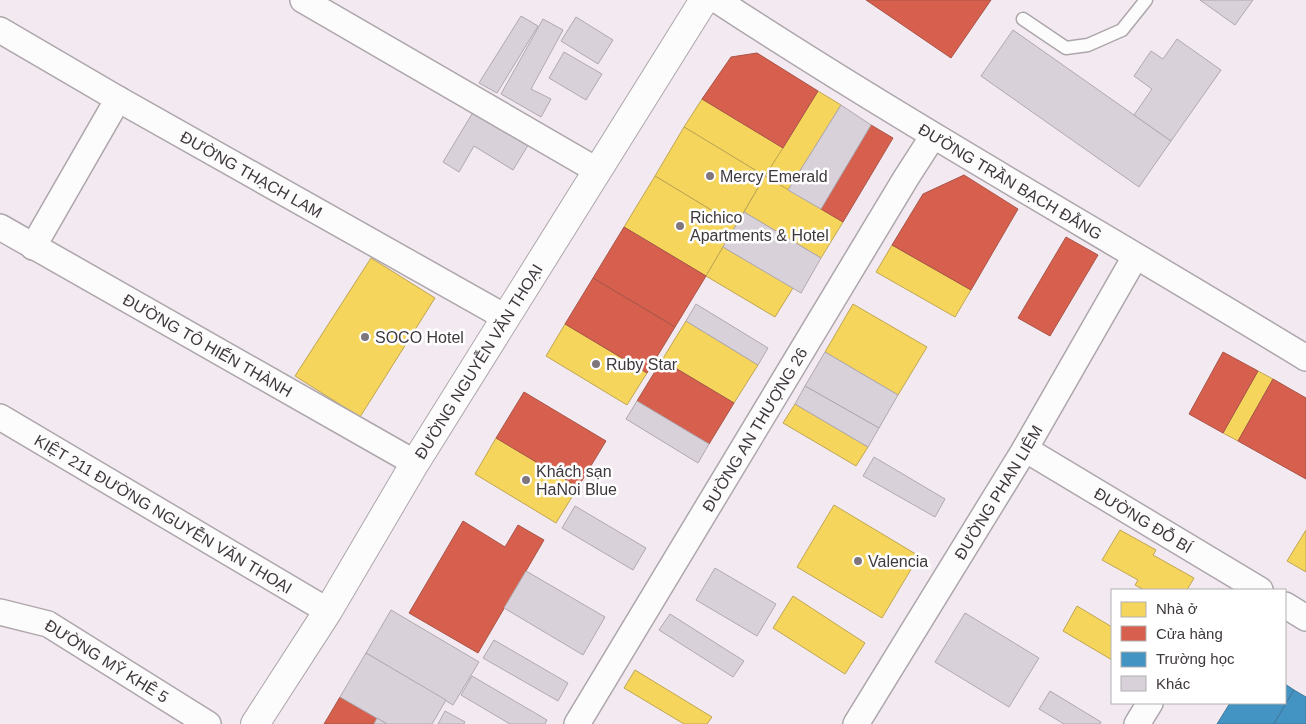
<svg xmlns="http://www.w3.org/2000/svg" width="1306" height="724" font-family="Helvetica,sans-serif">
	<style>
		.homes { fill: #f6d55c; stroke: #bfa653 }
		.shops { fill: #d6604d; stroke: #a95448 }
		.schools { fill: #4393c3; stroke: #42789b }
		.building { fill: #d9d1d9; stroke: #afa9af }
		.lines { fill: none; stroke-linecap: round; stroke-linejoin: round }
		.lane-casing { stroke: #ada6ab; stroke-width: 15 }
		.street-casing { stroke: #ada6ab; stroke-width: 28 }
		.secondary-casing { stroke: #ada6ab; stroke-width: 30 }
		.lane { stroke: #fdfcfd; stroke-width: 12 }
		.street { stroke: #fdfcfd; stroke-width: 25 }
		.secondary { stroke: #fdfcfd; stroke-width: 28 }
		.poi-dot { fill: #7e767c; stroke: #fff; stroke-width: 2 }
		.labels { text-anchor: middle; stroke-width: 5; stroke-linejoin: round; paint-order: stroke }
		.street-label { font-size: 16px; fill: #3f383d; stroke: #fff }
		.poi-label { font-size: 16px; fill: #3f383d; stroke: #fff; text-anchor: start }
	</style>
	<rect width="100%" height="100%" fill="#f3e9f0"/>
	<g class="homes">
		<path d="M818 91 841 105 788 190 765 176Z"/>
		<path d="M702 99 783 148 765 176 684 127Z"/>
		<path d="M684 127 765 176 736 225 655 176Z"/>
		<path d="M655 176 736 225 706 276 624 227Z"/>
		<path d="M765 176 843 222 821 258 744 212Z"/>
		<path d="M892 245 971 290 955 317 876 272Z"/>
		<path d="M723 247 793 288 775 317 706 276Z"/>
		<path d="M371 258 435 298 360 417 295 376Z"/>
		<path d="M853 304 927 347 898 395 825 352Z"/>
		<path d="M686 321 758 365 734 403 662 360Z"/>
		<path d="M565 324 647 373 627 405 546 356Z"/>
		<path d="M1258 371 1273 379 1238 441 1223 433Z"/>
		<path d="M795 404 868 447 856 466 783 423Z"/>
		<path d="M496 438 578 487 556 523 475 474Z"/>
		<path d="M834 505 919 556 882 618 797 567Z"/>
		<path d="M1120 530 1156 550 1153 555 1194 578 1187 590H1144L1135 585 1138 580 1102 560Z"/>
		<path d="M1306 530V572L1287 561Z"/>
		<path d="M793 596 865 643 845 674 773 628Z"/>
		<path d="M1077 606 1112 627V660L1063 631Z"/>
		<path d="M635 670 712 717 707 724H684L624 688Z"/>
	</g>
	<g class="shops">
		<path d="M866 0H991L951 58Z"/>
		<path d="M757 53 818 91 783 148 702 99 731 57Z"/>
		<path d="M871 125 893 138 843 222 821 209Z"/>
		<path d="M964 175 1018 209 971 290 892 245 923 194Z"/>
		<path d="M624 227 706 276 675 327 593 278Z"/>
		<path d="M1066 237 1098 255 1050 336 1018 318Z"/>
		<path d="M593 278 675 327 647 373 565 324Z"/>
		<path d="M1223 352 1258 371 1223 433 1189 414Z"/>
		<path d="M662 360 734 403 709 444 637 401Z"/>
		<path d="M1273 379 1306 398V479L1238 441Z"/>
		<path d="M524 392 606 441 578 487 496 438Z"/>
		<path d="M463 521 505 547 518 525 544 540 478 653 409 613Z"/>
		<path d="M340 697 377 718 374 724H324Z"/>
	</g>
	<g class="schools">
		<path d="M1285 684 1294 690 1274 724H1217L1230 703H1285Z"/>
		<path d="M1294 690 1306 697V724H1274Z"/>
	</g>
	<g class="building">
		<path d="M1200 0H1253L1235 25Z"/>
		<path d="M521 16 538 26 497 93 479 83Z"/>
		<path d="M576 17 613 40 598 64 561 41Z"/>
		<path d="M543 19 563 30 531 89 551 99 541 117 501 94Z"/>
		<path d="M1013 30 1171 141 1139 187 981 76Z"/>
		<path d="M1177 39 1221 70 1171 141 1134 115 1152 89 1134 76 1151 51 1163 59Z"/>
		<path d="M564 52 602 74 586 100 549 78Z"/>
		<path d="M841 105 871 125 821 209 788 190Z"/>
		<path d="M475 109 530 142 513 170 474 146 459 172 443 162Z"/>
		<path d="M744 212 821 258 801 293 723 247Z"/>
		<path d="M696 304 768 348 758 365 686 321Z"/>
		<path d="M825 352 898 395 879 428 805 386Z"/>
		<path d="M805 386 879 428 868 447 795 404Z"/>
		<path d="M637 401 709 444 698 463 626 419Z"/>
		<path d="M874 457 945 499 935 517 863 476Z"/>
		<path d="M575 506 646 548 633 570 562 528Z"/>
		<path d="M715 568 776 604 757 636 696 600Z"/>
		<path d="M526 571 605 617 583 655 504 608Z"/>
		<path d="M391 610 479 662 453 705 366 653Z"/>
		<path d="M965 613 1039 658 1009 707 935 662Z"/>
		<path d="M670 614 744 661 733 677 659 630Z"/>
		<path d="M494 640 568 683 558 701 483 658Z"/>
		<path d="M366 653 446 700 432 724H387L340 697Z"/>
		<path d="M472 676 547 720 545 724H510L461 695Z"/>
		<path d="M1050 691 1101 722 1100 724H1064L1039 709Z"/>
		<path d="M445 711 465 722 464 724H438Z"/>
		<path d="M377 718 387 724H374Z"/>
	</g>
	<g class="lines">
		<defs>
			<path id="lane" d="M1023 19 1066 48 1088 45 1122 30 1146 0"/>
			<g id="street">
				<path d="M303 0 598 171"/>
				<path id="s1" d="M717 0C909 126 1110 238 1306 358"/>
				<path id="s2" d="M0 30 118 99 505 317"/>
				<path id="s3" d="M0 227 415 463"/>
				<path d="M33 247 118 99"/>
				<path id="s4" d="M0 417 328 611"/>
				<path id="s5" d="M1025 449 1260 590"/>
				<path d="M1285 605 1306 618"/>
				<path id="s6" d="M0 612 48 624 208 724"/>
				<path id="s7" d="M577 724 906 178 933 136"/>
				<path id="s8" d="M856 724 1025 449 1135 257"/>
				<path d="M1137 724 1150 703"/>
			</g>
			<g id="secondary">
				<path id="s9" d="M255 724 328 611 415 463 704 0"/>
			</g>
		</defs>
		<use href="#lane" class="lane-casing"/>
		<use href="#street" class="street-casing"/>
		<use href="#secondary" class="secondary-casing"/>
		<use href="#lane" class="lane"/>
		<use href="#street" class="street"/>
		<use href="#secondary" class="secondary"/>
	</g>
	<g class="poi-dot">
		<circle cx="710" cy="176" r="5"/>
		<circle cx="680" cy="226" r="5"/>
		<circle cx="365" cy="337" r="5"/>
		<circle cx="596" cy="364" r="5"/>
		<circle cx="526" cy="480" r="5"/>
		<circle cx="858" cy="561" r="5"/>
	</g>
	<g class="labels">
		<g class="street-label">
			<text dy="6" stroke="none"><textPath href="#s2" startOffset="290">ĐƯỜNG THẠCH LAM</textPath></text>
			<text dy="6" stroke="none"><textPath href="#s1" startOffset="345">ĐƯỜNG TRẦN BẠCH ĐẰNG</textPath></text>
			<text dy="6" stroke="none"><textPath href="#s3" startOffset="239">ĐƯỜNG TÔ HIẾN THÀNH</textPath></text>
			<text dy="6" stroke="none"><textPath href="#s9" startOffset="426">ĐƯỜNG NGUYỄN VĂN THOẠI</textPath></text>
			<text dy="6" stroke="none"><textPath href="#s7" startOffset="344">ĐƯỜNG AN THƯỢNG 26</textPath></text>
			<text dy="6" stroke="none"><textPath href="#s8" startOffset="272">ĐƯỜNG PHAN LIÊM</textPath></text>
			<text dy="6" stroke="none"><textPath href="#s4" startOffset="190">KIỆT 211 ĐƯỜNG NGUYỄN VĂN THOẠI</textPath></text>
			<text dy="6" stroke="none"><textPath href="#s5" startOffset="138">ĐƯỜNG ĐỖ BÍ</textPath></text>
			<text dy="6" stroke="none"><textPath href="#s6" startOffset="119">ĐƯỜNG MỸ KHÊ 5</textPath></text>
		</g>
		<g class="poi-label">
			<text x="720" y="182">Mercy Emerald</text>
			<text x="690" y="223">Richico<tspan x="690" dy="18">Apartments &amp; Hotel</tspan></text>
			<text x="375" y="343">SOCO Hotel</text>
			<text x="606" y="370">Ruby Star</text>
			<text x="536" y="477">Khách sạn<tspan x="536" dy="18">HaNoi Blue</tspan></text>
			<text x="868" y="567">Valencia</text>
		</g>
	</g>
	<rect x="1111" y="589" width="175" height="115" fill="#ffffff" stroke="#b2afb1"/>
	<rect x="1121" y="602" width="25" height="15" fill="#f6d55c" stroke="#b2afb1"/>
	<text x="1156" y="614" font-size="15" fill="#3f383d">Nhà ở</text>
	<rect x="1121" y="626" width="25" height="15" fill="#d6604d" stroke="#b2afb1"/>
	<text x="1156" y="639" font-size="15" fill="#3f383d">Cửa hàng</text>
	<rect x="1121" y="652" width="25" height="15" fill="#4393c3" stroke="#b2afb1"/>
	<text x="1156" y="664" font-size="15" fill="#3f383d">Trường học</text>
	<rect x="1121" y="676" width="25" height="15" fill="#d9d1d9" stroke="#b2afb1"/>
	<text x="1156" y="689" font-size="15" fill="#3f383d">Khác</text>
</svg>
